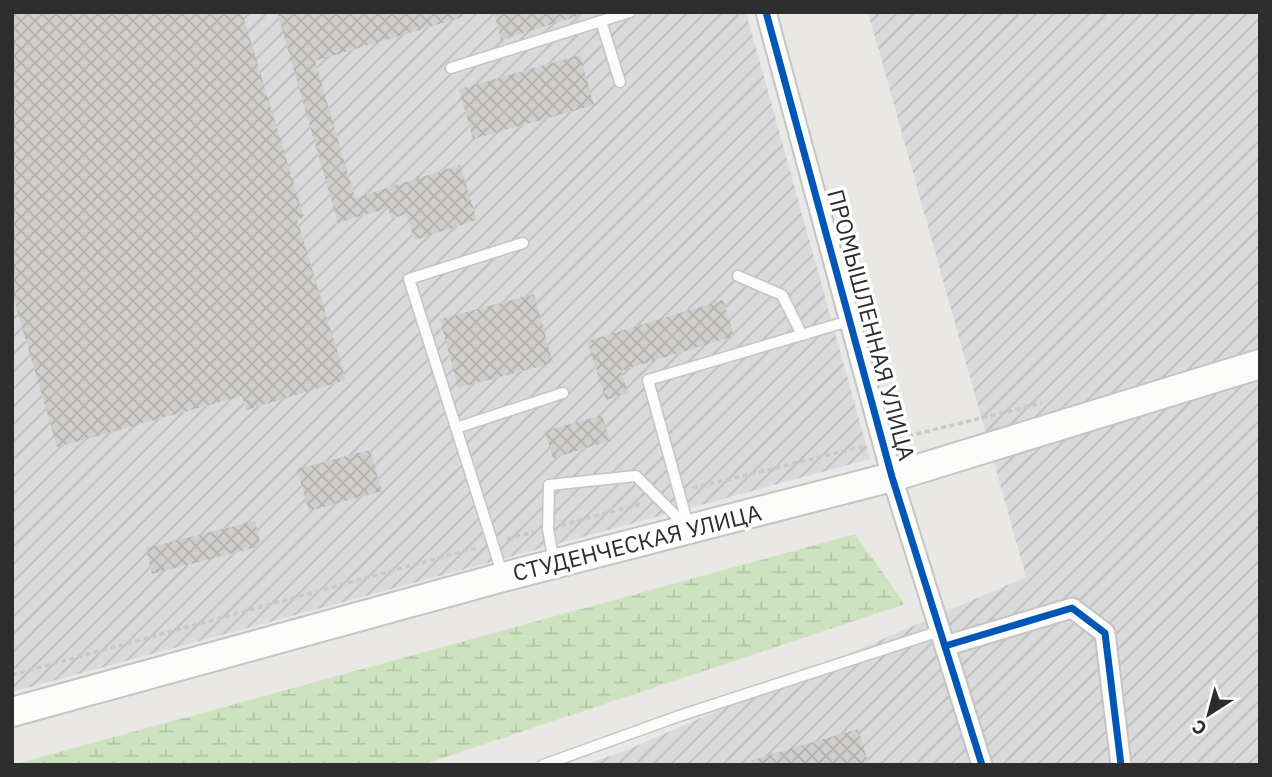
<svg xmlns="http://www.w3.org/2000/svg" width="1272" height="777" font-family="'IBM Plex Sans',sans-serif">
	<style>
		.industrial { fill: url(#industrial-furrows) }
		.wetland { fill: url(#wetland-marsh) }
		.building { fill: url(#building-cross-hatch) }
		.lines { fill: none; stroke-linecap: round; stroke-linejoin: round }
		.service-casing { stroke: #c4c4c4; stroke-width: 13 }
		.minor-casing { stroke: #c4c4c4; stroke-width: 23 }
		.secondary-casing { stroke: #c4c4c4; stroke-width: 32 }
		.path { stroke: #c8c8c8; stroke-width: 3.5; stroke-dasharray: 5 3.5; stroke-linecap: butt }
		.service { stroke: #fcfcfb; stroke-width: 10 }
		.minor { stroke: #fcfcfb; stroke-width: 19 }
		.secondary { stroke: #fcfcfb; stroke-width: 28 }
		.cycleway-casing { stroke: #fff; stroke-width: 11 }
		.cycleway { stroke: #0057b8; stroke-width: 7 }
		.labels { text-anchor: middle; stroke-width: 7; stroke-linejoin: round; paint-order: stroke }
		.street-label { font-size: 23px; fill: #2d2d2d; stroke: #fff }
	</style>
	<defs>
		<pattern id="industrial-furrows" width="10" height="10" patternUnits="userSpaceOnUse" patternTransform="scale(1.75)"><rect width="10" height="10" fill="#dbd9db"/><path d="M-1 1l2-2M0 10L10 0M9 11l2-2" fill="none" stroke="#bcbbbc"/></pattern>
		<pattern id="wetland-marsh" width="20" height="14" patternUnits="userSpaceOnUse" patternTransform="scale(1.75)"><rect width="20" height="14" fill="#cde3c0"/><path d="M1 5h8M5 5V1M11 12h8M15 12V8" fill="none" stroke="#b0c3a5"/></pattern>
		<pattern id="building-cross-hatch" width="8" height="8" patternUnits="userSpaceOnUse" patternTransform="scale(1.75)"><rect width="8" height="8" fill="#cfceca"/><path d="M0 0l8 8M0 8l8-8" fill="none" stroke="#b2b1ae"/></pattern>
	</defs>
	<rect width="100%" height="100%" fill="#eae8e4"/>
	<g class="industrial">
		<path d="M12 12H746L870 459 12 692Z"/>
		<path d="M868 12H1260V765H584L627 750 1026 577Z"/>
	</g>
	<path class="wetland" d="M855 534 905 604 421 765H12Z"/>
	<g class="building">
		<path d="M12 12H242L304 217 297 219 346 380 246 410 242 396 57 447 12 293Z"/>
		<path d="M277 12H462L463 17 315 61 355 198 460 165 477 220 415 240 406 214 392 219 388 208 338 223Z"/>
		<path d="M494 12H578V16L501 40Z"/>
		<path d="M580 55 594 105 473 139 459 89Z"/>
		<path d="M534 294 553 363 458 388 440 319Z"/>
		<path d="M723 300 734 336 621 371 628 393 606 400 587 341Z"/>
		<path d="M602 415 610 441 553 458 545 431Z"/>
		<path d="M370 450 382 491 309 511 297 469Z"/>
		<path d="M255 521 261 546 152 574 146 548Z"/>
		<path d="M858 729 869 765H753L752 760Z"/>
	</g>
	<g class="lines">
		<defs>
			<g id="service">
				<path d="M601 21 620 82"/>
				<path d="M451 68 630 12"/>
				<path d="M738 276 782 295 802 335"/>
				<path d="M456 428 563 393"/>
				<path d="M688 525 648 380 849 321"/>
				<path d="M554 563 548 529 549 485 636 476 686 526"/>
				<path d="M502 573 409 279 523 243"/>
				<path d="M543 765 679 716 940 631"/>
			</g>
			<g id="minor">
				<path d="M766 12 892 477 982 765"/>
				<path d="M945 646 1072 608 1105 633 1121 765"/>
			</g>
			<path id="secondary" d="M12 712 503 577 892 477 1260 364"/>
		</defs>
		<use href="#service" class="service-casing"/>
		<use href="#minor" class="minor-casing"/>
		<use href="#secondary" class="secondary-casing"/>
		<g class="path">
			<path d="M900 438 1042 403"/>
			<path d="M693 488 865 446"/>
			<path d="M561 525 642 504"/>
			<path d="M507 539 533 532"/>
			<path d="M12 675 479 547"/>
		</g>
		<use href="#service" class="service"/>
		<use href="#minor" class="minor"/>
		<use href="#secondary" class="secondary"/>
		<defs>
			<g id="cycleway">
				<path d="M766 12 892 477 982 765"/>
				<path d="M945 646 1072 608 1105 633 1121 765"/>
			</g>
		</defs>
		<use href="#cycleway" class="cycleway-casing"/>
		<use href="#cycleway" class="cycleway"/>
	</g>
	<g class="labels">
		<g class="street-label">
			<text transform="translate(871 325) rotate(75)" y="8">ПРОМЫШЛЕННАЯ УЛИЦА</text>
			<text transform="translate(637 543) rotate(-14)" y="8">СТУДЕНЧЕСКАЯ УЛИЦА</text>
		</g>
	</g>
	<rect width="1272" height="777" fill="none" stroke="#2d2d2d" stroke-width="28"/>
	<g transform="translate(1209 714) rotate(216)" stroke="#ffffff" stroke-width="5" paint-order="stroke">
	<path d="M0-5L12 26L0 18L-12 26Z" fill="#2d2d2d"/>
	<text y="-10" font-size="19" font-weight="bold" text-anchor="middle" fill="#2d2d2d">С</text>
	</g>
</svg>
